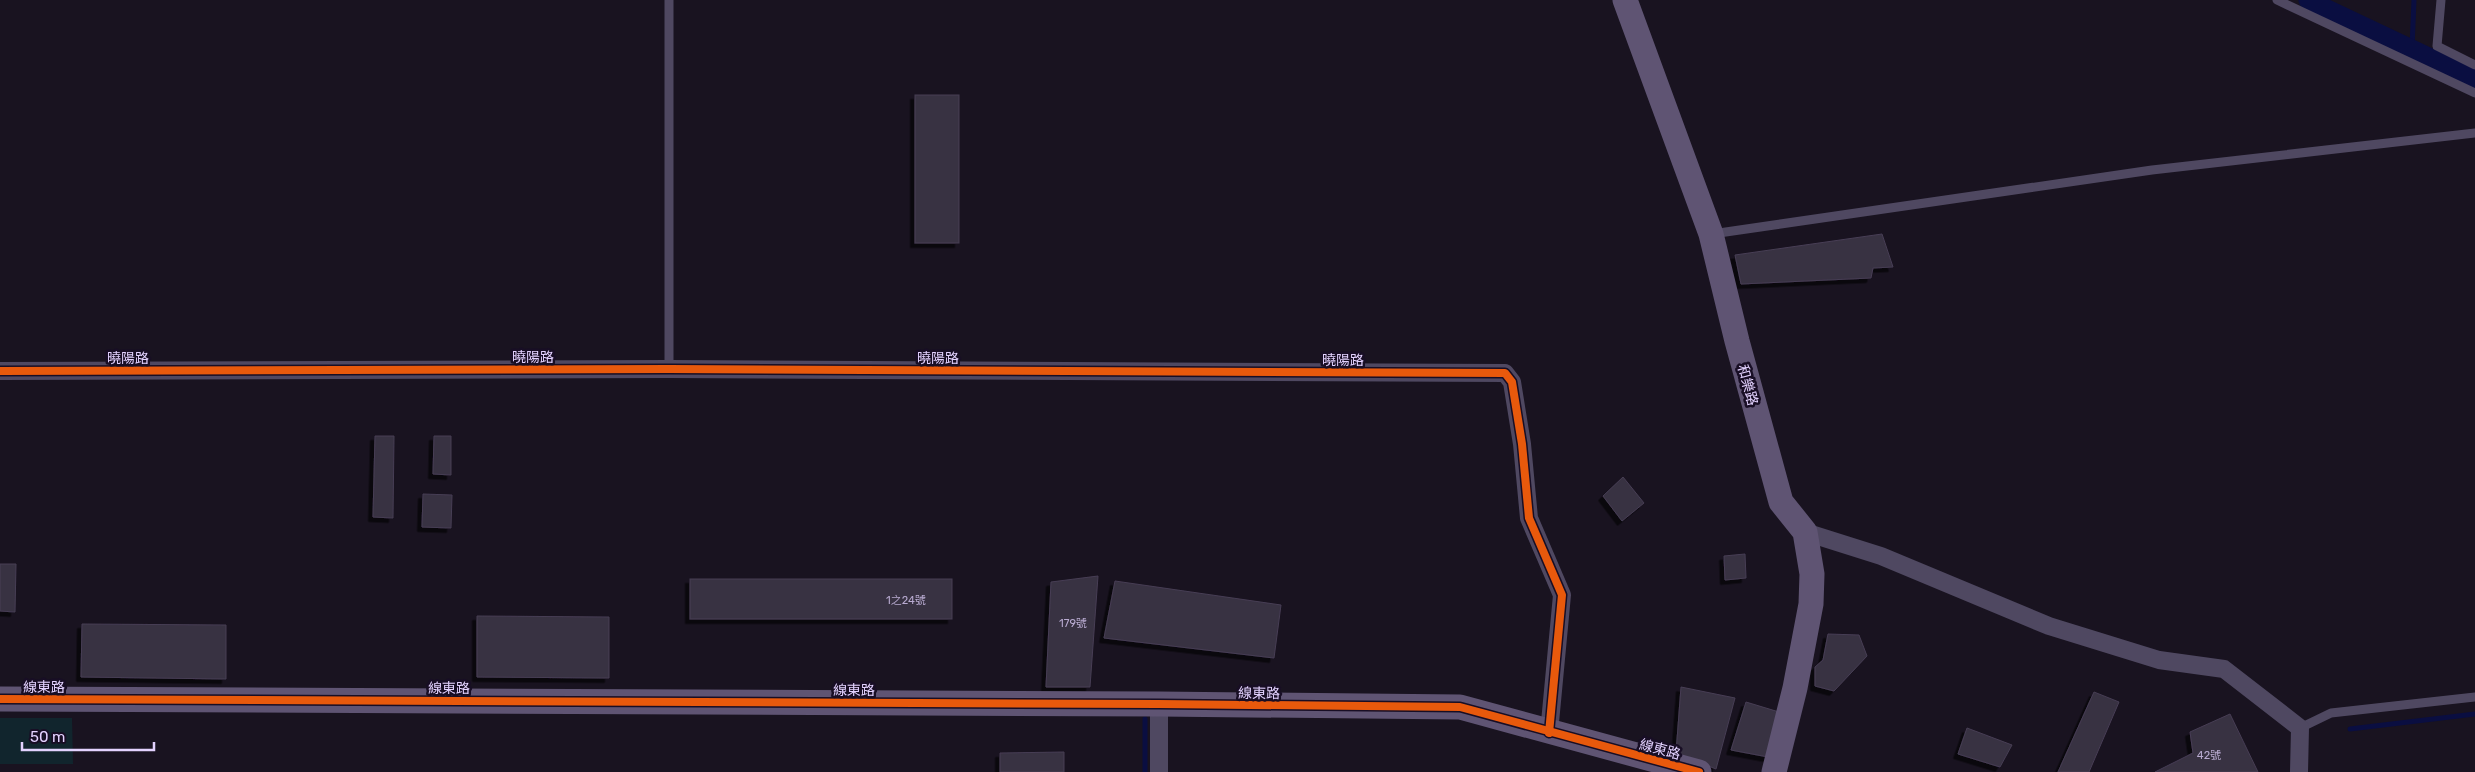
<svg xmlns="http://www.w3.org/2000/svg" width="2475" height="772" font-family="Rubik,'Noto Sans TC',sans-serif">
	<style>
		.green { fill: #11252d }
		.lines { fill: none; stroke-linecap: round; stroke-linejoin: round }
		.stream { stroke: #0a0e41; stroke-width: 5 }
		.canal { stroke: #0a0e41; stroke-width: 19 }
		.building { fill: #383142; stroke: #473e54; filter: url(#shadow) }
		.lane { stroke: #4f4861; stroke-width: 9 }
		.street { stroke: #4f4861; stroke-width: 18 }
		.secondary { stroke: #5f5473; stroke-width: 25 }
		.cycleway-casing { stroke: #180e25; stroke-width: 11 }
		.cycleway { stroke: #e8590c; stroke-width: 8 }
		.labels { text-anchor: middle; stroke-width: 5; stroke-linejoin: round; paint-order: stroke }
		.number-label { font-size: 11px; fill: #b8aad0 }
		.street-label { font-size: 14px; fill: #e3d2ff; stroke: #180e25 }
	</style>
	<defs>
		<filter id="shadow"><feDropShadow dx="-4.5" dy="4.5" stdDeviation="0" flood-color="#0009"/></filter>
	</defs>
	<rect width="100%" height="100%" fill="#191320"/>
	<path class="green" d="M0 718H72L73 764H0Z"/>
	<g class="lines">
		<g class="stream">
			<path d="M2412 49 2414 0"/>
			<path d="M2350 729 2475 714"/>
			<path d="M1145 772V719"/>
		</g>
		<path class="canal" d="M2308 0 2475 79"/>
	</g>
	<g class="building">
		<rect x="915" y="95" width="44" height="148"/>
		<path d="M1882 234 1893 267 1873 268 1871 278 1741 284 1735 255Z"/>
		<path d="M375 436H394L393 518 373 517Z"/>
		<path d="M434 436H451V475L433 474Z"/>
		<path d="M1623 477 1644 503 1622 521 1603 496Z"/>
		<path d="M423 494 452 495 451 528 422 527Z"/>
		<path d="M1745 554 1746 578 1725 580 1724 556Z"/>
		<path d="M0 564H16L15 612 0 611Z"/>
		<path d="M1098 576 1090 687H1046L1051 582Z"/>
		<rect x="690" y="579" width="262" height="40"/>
		<path d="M1115 581 1281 605 1274 658 1104 638Z"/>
		<path d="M477 616 609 617V678L477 677Z"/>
		<path d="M82 624 226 625V679L81 677Z"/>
		<path d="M1828 634 1859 635 1867 656 1834 691 1815 686V667L1823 660Z"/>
		<path d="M1681 687 1735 698 1716 769 1676 753Z"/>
		<path d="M2094 692 2119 702 2089 772H2058Z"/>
		<path d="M1746 702 1779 712 1768 757 1731 750Z"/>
		<path d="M2230 714 2258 772H2155L2193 753 2190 732Z"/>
		<path d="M1967 728 2012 745 2000 767 1958 754Z"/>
		<path d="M1064 752V772H1000V753Z"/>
	</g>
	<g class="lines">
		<g class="lane">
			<path d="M2277 0 2475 93"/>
			<path d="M2441 0 2437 46 2475 65"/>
			<path d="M1712 234 2152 170 2475 133"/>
			<path d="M669 369V0"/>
			<path d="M2300 728 2331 713 2475 697"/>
		</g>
		<g class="street">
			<path d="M0 371 669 369 1505 373 1512 382 1522 444 1529 518 1562 595 1549 733"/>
			<path d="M1805 532 1881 556 2049 626 2159 660 2224 669 2300 728 2299 772"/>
			<path d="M1159 772V704"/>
		</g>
		<g class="secondary">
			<path d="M1625 0 1711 234 1737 341 1781 502 1805 532 1812 574 1811 604 1795 688 1774 772"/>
			<path d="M0 699 1159 704 1460 707 1699 772"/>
		</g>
		<defs>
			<g id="cycleway">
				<path d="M0 371 669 369 1505 373 1512 382 1522 444 1529 518 1562 595 1549 733"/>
				<path d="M0 699 1159 704 1460 707 1699 772"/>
			</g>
		</defs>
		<use href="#cycleway" class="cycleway-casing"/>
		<use href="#cycleway" class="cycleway"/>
	</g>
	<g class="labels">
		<g class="number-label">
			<text x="906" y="604">1之24號</text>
			<text x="1073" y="627">179號</text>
			<text x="2209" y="759">42號</text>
		</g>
		<g class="street-label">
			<text x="533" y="362">曉陽路</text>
			<text x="128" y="363">曉陽路</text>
			<text x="938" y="363">曉陽路</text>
			<text x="1343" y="365">曉陽路</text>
			<text transform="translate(1748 385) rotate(75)" y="5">和樂路</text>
			<text x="44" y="692">線東路</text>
			<text x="449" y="693">線東路</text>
			<text x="854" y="695">線東路</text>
			<text transform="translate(1259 693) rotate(1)" y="5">線東路</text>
			<text transform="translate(1660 749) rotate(15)" y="5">線東路</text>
		</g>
	</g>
	<path d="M22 742v8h132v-8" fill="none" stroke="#e3d2ff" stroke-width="2.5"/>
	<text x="30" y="742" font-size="15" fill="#e3d2ff" stroke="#180e25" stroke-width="4" paint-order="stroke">50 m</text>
</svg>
